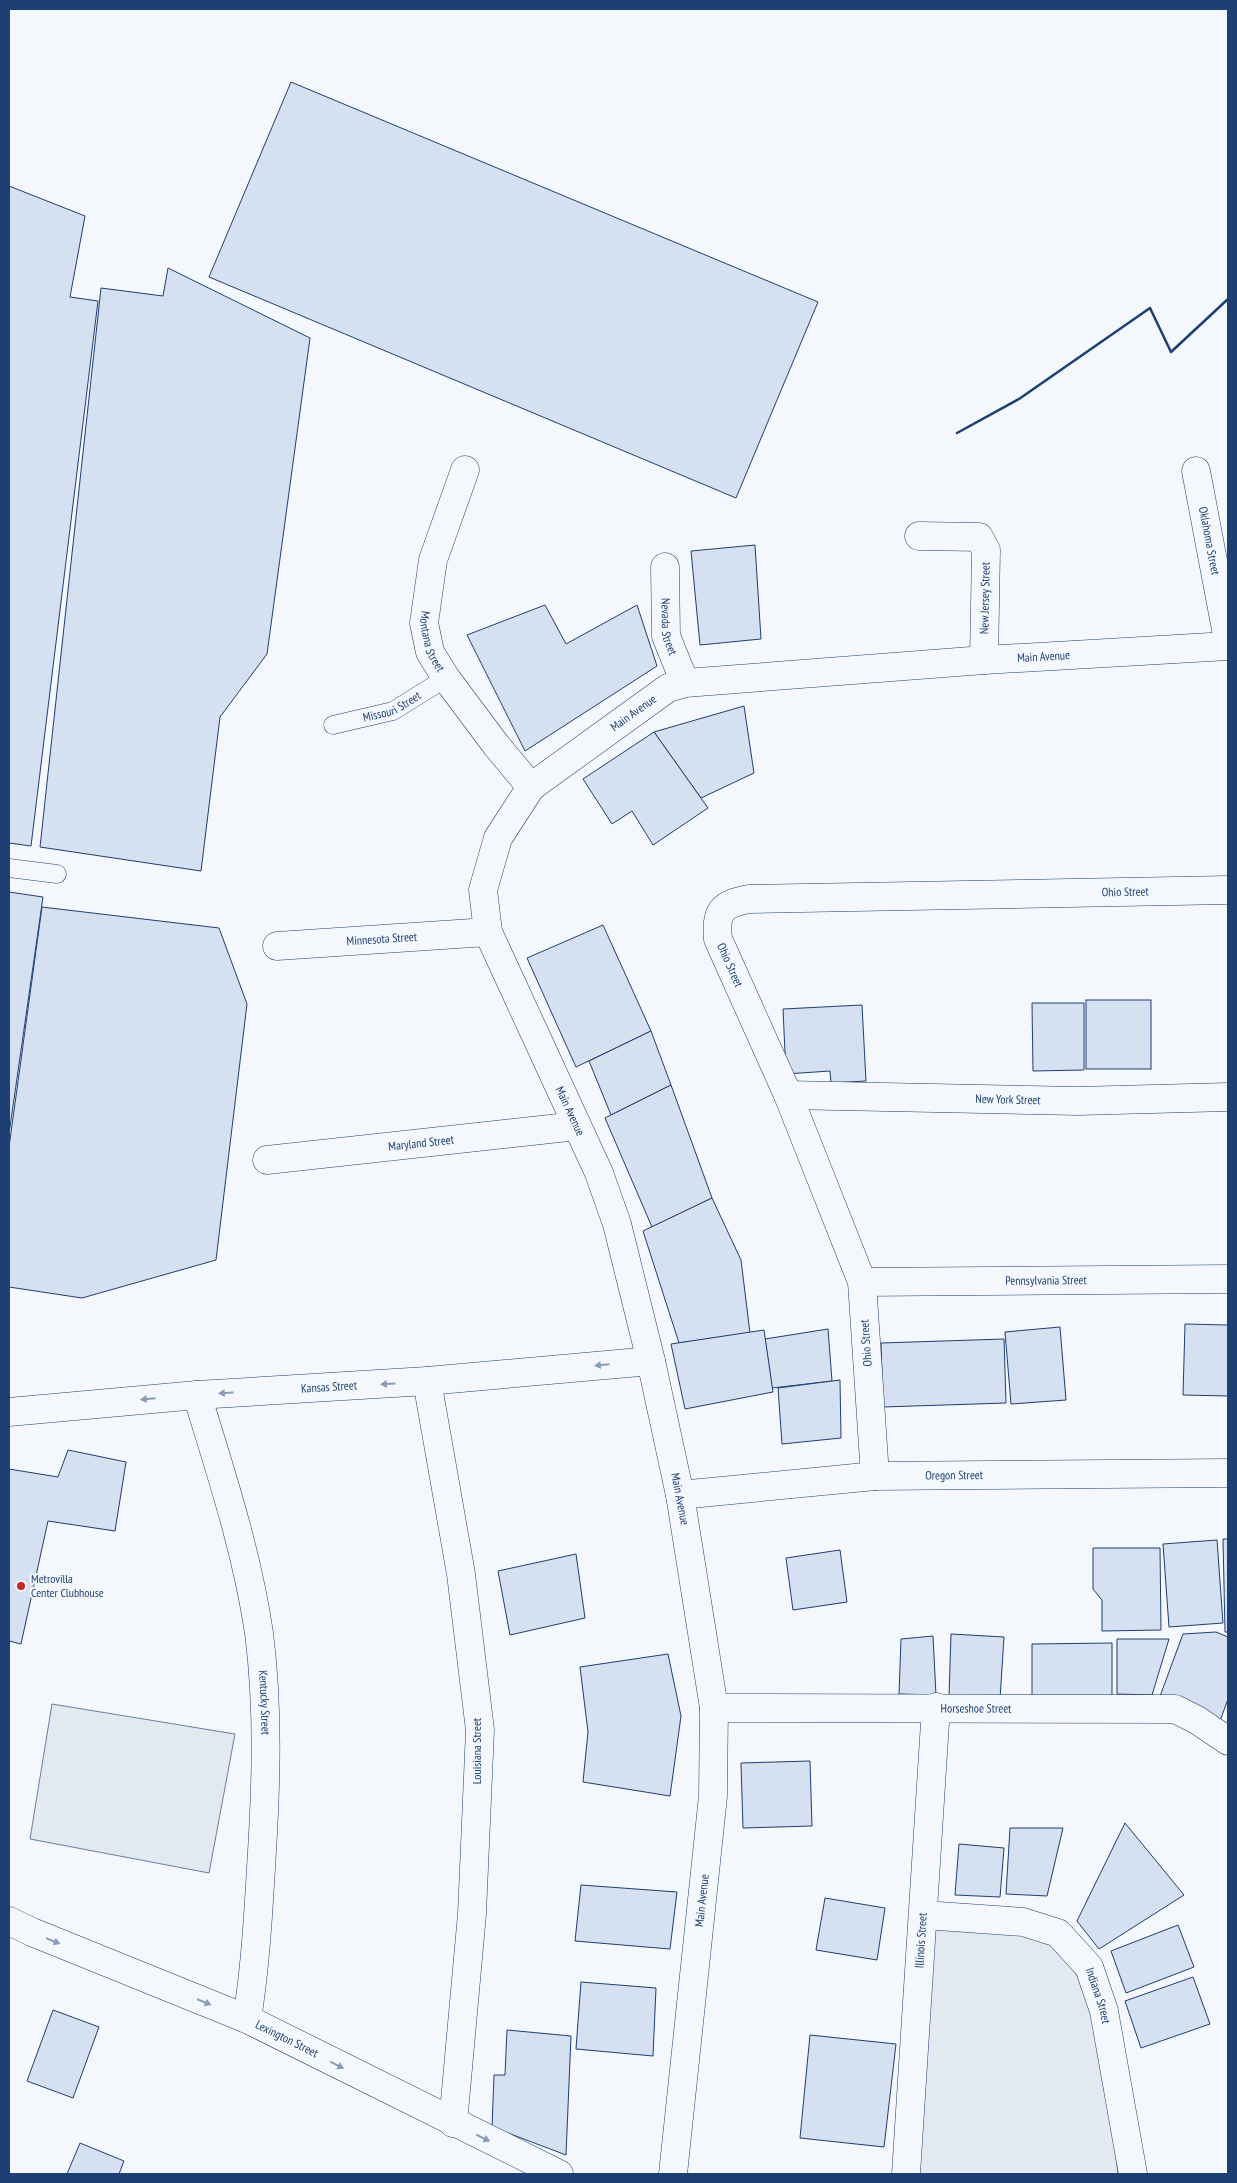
<svg xmlns="http://www.w3.org/2000/svg" width="1237" height="2183" font-family="'PT Sans Narrow',sans-serif">
	<style>
		.green { fill: #e3e9f0; stroke: #687fa3 }
		.building { fill: #d5e0f0; stroke: #1d3f73 }
		.lines { fill: none; stroke-linecap: round; stroke-linejoin: round }
		.service-casing { stroke: #1d3f73; stroke-width: 19 }
		.minor-casing { stroke: #1d3f73; stroke-width: 29 }
		.service { stroke: #f4f7fb; stroke-width: 18 }
		.minor { stroke: #f4f7fb; stroke-width: 28 }
		.wall { stroke: #1d3f73; stroke-width: 2.5 }
		.oneway { fill: #889bb7 }
		.poi-dot { fill: #c62828; stroke: #f4f7fb; stroke-width: 2 }
		.labels { text-anchor: middle; stroke-width: 4; stroke-linejoin: round; paint-order: stroke }
		.street-label { font-size: 12px; fill: #1d3f73; stroke: #f4f7fb }
		.poi-label { font-size: 12px; fill: #1d3f73; stroke: #f4f7fb; text-anchor: start }
	</style>
	<rect width="100%" height="100%" fill="#f4f7fb"/>
	<g class="green">
		<path d="M52 1704 235 1734 209 1873 30 1839Z"/>
		<path d="M931 1921 1019 1927 1062 1949 1098 2013 1118 2174H914Z"/>
	</g>
	<g class="building">
		<path d="M291 82 818 302 736 498 209 277Z"/>
		<path d="M9 186 85 216 70 297 98 301 31 846 9 843Z"/>
		<path d="M168 268 310 338 267 654 220 717 201 871 40 847 101 288 163 296Z"/>
		<path d="M755 545 761 639 700 645 691 551Z"/>
		<path d="M545 605 566 644 637 605 657 666 525 751 467 635Z"/>
		<path d="M744 706 754 773 701 798 654 732Z"/>
		<path d="M654 732 708 808 653 845 632 811 612 824 583 779Z"/>
		<path d="M9 892 43 897 9 1134Z"/>
		<path d="M42 907 219 928 247 1004 216 1260 82 1298 9 1287V1147Z"/>
		<path d="M603 925 651 1031 576 1067 527 958Z"/>
		<rect x="1086" y="1000" width="65" height="69"/>
		<path d="M1032 1003H1084V1070L1033 1071Z"/>
		<path d="M862 1005 866 1081 831 1083 830 1071 786 1074 783 1009Z"/>
		<path d="M651 1031 671 1085 611 1115 589 1061Z"/>
		<path d="M671 1085 712 1198 652 1227 605 1118Z"/>
		<path d="M712 1198 741 1260 750 1333 679 1343 643 1231Z"/>
		<path d="M1185 1324 1228 1325V1396L1183 1395Z"/>
		<path d="M1060 1327 1066 1400 1011 1404 1005 1332Z"/>
		<path d="M828 1329 832 1381 772 1388 765 1339Z"/>
		<path d="M764 1330 773 1392 685 1409 671 1344Z"/>
		<path d="M1004 1339 1006 1403 883 1407 881 1343Z"/>
		<path d="M840 1380 841 1438 782 1444 778 1388Z"/>
		<path d="M68 1450 126 1462 115 1531 48 1521 21 1644 9 1641V1469L58 1477Z"/>
		<path d="M1223 1539H1228V1632H1225Z"/>
		<path d="M1217 1540 1223 1623 1169 1627 1163 1544Z"/>
		<path d="M1093 1548H1160L1161 1630 1102 1631V1600L1093 1589Z"/>
		<path d="M840 1550 847 1602 793 1610 786 1558Z"/>
		<path d="M576 1554 585 1618 510 1635 498 1571Z"/>
		<path d="M1216 1632 1228 1637V1699L1220 1721 1159 1699 1183 1634Z"/>
		<path d="M951 1634 1004 1637 1000 1699 949 1697Z"/>
		<path d="M933 1636 936 1695 899 1694 901 1639Z"/>
		<path d="M1117 1639H1169L1152 1695 1117 1694Z"/>
		<path d="M1112 1643V1699H1032V1644Z"/>
		<path d="M668 1654 681 1716 670 1796 583 1782 588 1732 580 1667Z"/>
		<path d="M810 1761 812 1826 743 1828 741 1763Z"/>
		<path d="M1125 1823 1184 1895 1099 1949 1077 1921Z"/>
		<path d="M1010 1828H1063L1047 1896 1006 1894Z"/>
		<path d="M959 1844 1004 1848 1000 1897 955 1895Z"/>
		<path d="M581 1885 677 1892 670 1949 575 1941Z"/>
		<path d="M825 1898 885 1908 877 1960 816 1950Z"/>
		<path d="M1178 1925 1194 1967 1126 1993 1111 1951Z"/>
		<path d="M1193 1977 1210 2024 1141 2048 1125 2001Z"/>
		<path d="M581 1982 656 1988 653 2056 576 2049Z"/>
		<path d="M53 2010 99 2027 73 2098 27 2081Z"/>
		<path d="M507 2030 571 2036 566 2155 492 2127 494 2075H505Z"/>
		<path d="M810 2035 896 2044 884 2147 800 2138Z"/>
		<path d="M80 2143 124 2161 119 2174H67Z"/>
	</g>
	<g class="lines">
		<defs>
			<g id="service">
				<path id="s1" d="M333 725 393 711 446 678"/>
				<path d="M9 868 57 874"/>
			</g>
			<g id="minor">
				<path id="s2" d="M465 470 433 560 424 623 430 652 446 678 496 745 531 787"/>
				<path id="s3" d="M1196 471 1228 640"/>
				<path d="M919 536 979 537 986 550 984 660"/>
				<path id="s4" d="M665 567 666 636 685 683"/>
				<path id="s5" d="M277 946 488 932"/>
				<path id="s6" d="M788 1095 1078 1101 1228 1097"/>
				<path id="s7" d="M267 1160 577 1126"/>
				<path id="s8" d="M862 1282 1228 1279"/>
				<path d="M427 1381 461 1574 480 1730 472 1914 453 2123"/>
				<path id="s9" d="M197 1395C221 1473 247 1552 259 1633 269 1711 266 1790 261 1868 258 1919 255 1969 247 2019"/>
				<path id="s10" d="M9 1412 197 1395 427 1381 651 1361"/>
				<path id="s11" d="M875 1476 862 1282 788 1095 718 939C715 911 722 904 749 899L1228 890"/>
				<path id="s12" d="M680 1495 875 1476 1228 1473"/>
				<path id="s13" d="M714 1708 1175 1709 1197 1720 1228 1741"/>
				<path id="s14" d="M924 1915 1023 1922 1058 1933 1089 1967 1104 2011 1133 2174"/>
				<path id="s15" d="M9 1921 32 1932 247 2019 559 2174"/>
				<path id="s16" d="M673 2174 713 1796 714 1708 680 1495 651 1361 617 1224 599 1173 488 932 483 890 498 838 531 787 668 688 685 683 984 660 1228 646"/>
				<path id="s17" d="M906 2174 936 1707"/>
			</g>
		</defs>
		<use href="#service" class="service-casing"/>
		<use href="#minor" class="minor-casing"/>
		<use href="#service" class="service"/>
		<use href="#minor" class="minor"/>
		<path class="wall" d="M957 433 1019 399 1150 308 1171 352 1228 299"/>
	</g>
	<defs><path id="oneway-solid" d="M-6-.8H1V-3.2L6.5 0L1 3.2V.8H-6Z" transform="scale(1.25)"/></defs>
	<g class="oneway">
		<use href="#oneway-solid" transform="translate(602 1365) rotate(175)"/>
		<use href="#oneway-solid" transform="translate(388 1384) rotate(177)"/>
		<use href="#oneway-solid" transform="translate(226 1393) rotate(177)"/>
		<use href="#oneway-solid" transform="translate(148 1399) rotate(175)"/>
		<use href="#oneway-solid" transform="translate(53 1941) rotate(22)"/>
		<use href="#oneway-solid" transform="translate(204 2002) rotate(22)"/>
		<use href="#oneway-solid" transform="translate(337 2065) rotate(27)"/>
		<use href="#oneway-solid" transform="translate(483 2138) rotate(26)"/>
	</g>
	<circle class="poi-dot" cx="21" cy="1586" r="5"/>
	<g class="labels">
		<g class="street-label">
			<text dy="4" stroke="none"><textPath href="#s3" startOffset="71">Oklahoma Street</textPath></text>
			<text transform="translate(985 598) rotate(-89)" y="4">New Jersey Street</text>
			<text dy="4" stroke="none"><textPath href="#s4" startOffset="60">Nevada Street</textPath></text>
			<text dy="4" stroke="none"><textPath href="#s2" startOffset="179">Montana Street</textPath></text>
			<text dy="4" stroke="none"><textPath href="#s16" startOffset="1985">Main Avenue</textPath></text>
			<text dy="4" stroke="none"><textPath href="#s1" startOffset="62">Missouri Street</textPath></text>
			<text dy="4" stroke="none"><textPath href="#s16" startOffset="1565">Main Avenue</textPath></text>
			<text dy="4" stroke="none"><textPath href="#s11" startOffset="1002">Ohio Street</textPath></text>
			<text dy="4" stroke="none"><textPath href="#s5" startOffset="105">Minnesota Street</textPath></text>
			<text transform="translate(730 965) rotate(66)" y="4">Ohio Street</text>
			<text dy="4" stroke="none"><textPath href="#s6" startOffset="220">New York Street</textPath></text>
			<text transform="translate(570 1111) rotate(65)" y="4">Main Avenue</text>
			<text dy="4" stroke="none"><textPath href="#s7" startOffset="155">Maryland Street</textPath></text>
			<text dy="4" stroke="none"><textPath href="#s8" startOffset="184">Pennsylvania Street</textPath></text>
			<text transform="translate(866 1343) rotate(-94)" y="4">Ohio Street</text>
			<text dy="4" stroke="none"><textPath href="#s10" startOffset="321">Kansas Street</textPath></text>
			<text dy="4" stroke="none"><textPath href="#s12" startOffset="275">Oregon Street</textPath></text>
			<text transform="translate(680 1499) rotate(79)" y="4">Main Avenue</text>
			<text dy="4" stroke="none"><textPath href="#s9" startOffset="316">Kentucky Street</textPath></text>
			<text dy="4" stroke="none"><textPath href="#s13" startOffset="262">Horseshoe Street</textPath></text>
			<text transform="translate(477 1751) rotate(-90)" y="4">Louisiana Street</text>
			<text dy="4" stroke="none"><textPath href="#s16" startOffset="275">Main Avenue</textPath></text>
			<text dy="4" stroke="none"><textPath href="#s17" startOffset="234">Illinois Street</textPath></text>
			<text dy="4" stroke="none"><textPath href="#s14" startOffset="212">Indiana Street</textPath></text>
			<text dy="4" stroke="none"><textPath href="#s15" startOffset="302">Lexington Street</textPath></text>
		</g>
		<g class="poi-label">
			<text x="31" y="1583">Metrovilla<tspan x="31" dy="14">Center Clubhouse</tspan></text>
		</g>
	</g>
	<rect width="1237" height="2183" fill="none" stroke="#1d3f73" stroke-width="20"/>
</svg>
